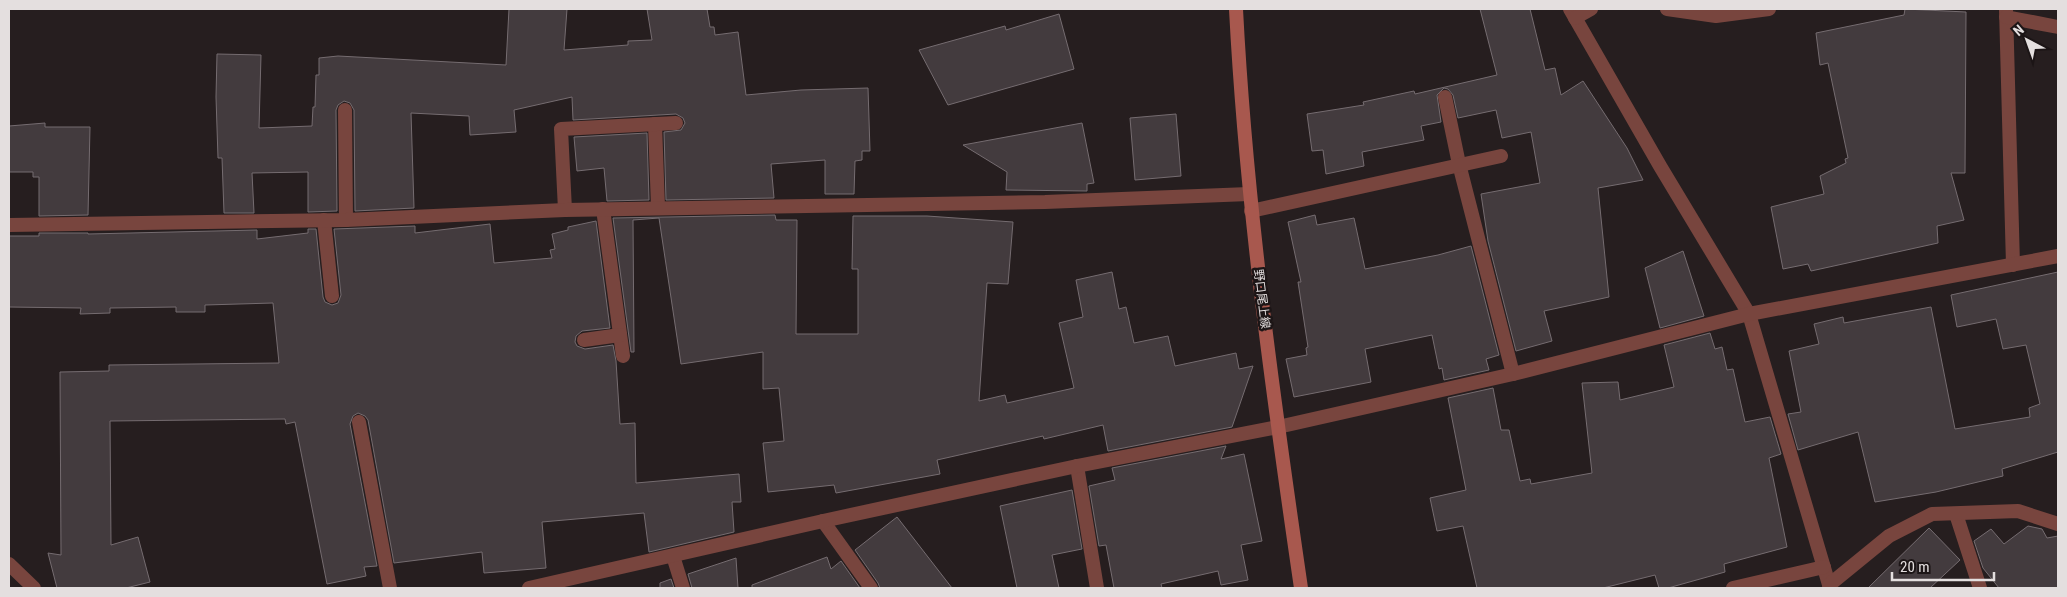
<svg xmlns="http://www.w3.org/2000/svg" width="2067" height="597" font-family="'Roboto Condensed','Noto Sans JP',sans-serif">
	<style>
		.building { fill: #433b3e; stroke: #756c70 }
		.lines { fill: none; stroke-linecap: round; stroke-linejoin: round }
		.minor { stroke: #78453e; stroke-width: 14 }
		.secondary { stroke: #a8584e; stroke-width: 14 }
		.labels { text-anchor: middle; stroke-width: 5; stroke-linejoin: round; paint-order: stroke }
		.street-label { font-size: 12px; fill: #e4dfdf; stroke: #1c1516 }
	</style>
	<rect width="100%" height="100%" fill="#261e1f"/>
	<g class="building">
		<path d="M509 9H567L564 50 628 45V41L652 40 647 9H707L710 27H714L715 35 738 32 746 95 801 90 868 88 870 151H862V160L855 161 854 194H825V160L771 164 774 198 666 200 664 132 681 130 685 123 683 118 676 114 573 120 572 97 514 110 516 132 470 135 469 116 411 113 414 208 355 211 354 110 350 103 344 101 338 105 336 110 337 211 308 212V172L252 173 254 213H224L222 158H218L216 97 217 54 261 55 259 128 312 126 313 107H315L316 75H319V58L338 56 506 65Z"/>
		<path d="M1480 9H1530L1545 70 1555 68 1561 95 1583 81 1627 148 1643 180 1598 188 1609 297 1544 311 1552 341 1516 351 1488 241 1481 194 1540 183 1531 132 1502 138 1496 110 1458 118 1453 95 1448 89 1444 88 1437 95 1441 122 1421 126 1424 140 1362 152 1364 166 1326 174 1323 150 1312 151 1307 114 1364 105 1363 102 1414 91 1415 94 1497 75Z"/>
		<path d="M1905 9 1966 12 1965 173H1951L1964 220 1937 226 1938 243 1811 271 1808 264 1783 269 1771 207 1824 194 1820 176 1846 163 1845 159 1848 158 1828 63 1820 65 1816 33 1904 15Z"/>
		<path d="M1059 14 1074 69 948 105 919 50 1005 26 1006 30Z"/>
		<path d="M1176 114 1181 176 1135 180 1130 118Z"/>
		<path d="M45 123V127H90L88 215 39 216V177H33V172H9V126Z"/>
		<path d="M1082 123 1094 183 1087 184V191L1006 190 1007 172 963 145Z"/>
		<path d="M647 133 649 200 607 201 604 168 577 171 574 137Z"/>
		<path d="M775 215 776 220H797L796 334H858V269H852L853 216H927L1013 222 1008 284 987 283 979 401 1005 395 1007 403 1074 388 1059 323 1083 317 1076 280 1112 272 1119 309 1126 307 1134 343 1168 336 1175 366 1236 353 1239 369 1253 366 1232 427 1108 451 1103 425 1044 439 1043 436 937 460 940 474 836 493 834 485 768 492 763 443 784 441 779 388 763 389V352L681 364 659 218 633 220 634 352H631L613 218Z"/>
		<path d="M1315 215 1317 225 1354 218 1365 269 1438 255 1471 246 1499 355 1486 359 1489 370 1444 380 1442 368 1439 369 1432 335 1365 349 1371 382 1294 397 1286 359 1307 355 1306 348 1308 347 1298 282H1301L1288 222Z"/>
		<path d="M596 221 610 328 582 331 576 336 575 342 577 346 585 349 613 345 616 361 620 424 635 423 636 483 739 474 741 502H732L734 532 649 552 644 513 542 522 546 568 484 573 482 552 394 563 368 420 365 416 358 413 353 416 350 424 377 566 364 567 366 576 327 584 295 422 286 424 285 419 110 421 111 545 138 537 150 582 126 588H57L48 553 61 555 60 372 109 371V365L279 363 273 303 205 305V312H176V307L110 308V313L80 314 81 308 9 307V236H39V233H88V234L257 230V239L308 233V229H316L323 297 325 302 332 305 338 303 341 295 334 229 415 226V233L490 224 494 263 552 258 550 250 555 249 552 234 568 230V227Z"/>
		<path d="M1683 251 1704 316 1660 328 1645 268Z"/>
		<path d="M2058 272V452L2002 469 2003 476 1936 492 1875 502 1858 432 1798 450 1788 414 1801 412 1789 351 1819 344 1814 324 1843 317 1844 323 1931 307 1955 429 2030 417 2029 408 2040 404 2026 345 2003 349 1996 319 1957 327 1951 295Z"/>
		<path d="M1710 333 1715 349 1722 347 1727 370 1733 369 1745 422 1770 417 1781 454 1769 458 1787 547 1724 564 1725 572 1668 588H1659L1655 575 1603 588H1477L1463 526 1437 531 1430 498 1466 490 1448 398 1493 388 1501 430H1509L1520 481 1530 479 1531 484 1592 473 1582 383 1618 382 1620 400 1674 387 1664 345Z"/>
		<path d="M1226 446 1221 459 1244 454 1262 541 1241 545 1248 580 1221 585 1218 571 1161 584 1162 588H1114L1106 545 1099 546 1089 486 1115 480 1112 468Z"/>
		<path d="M1072 490 1082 549 1052 555 1059 588H1017L1000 506Z"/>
		<path d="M897 517 952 588H880L878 583 855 550Z"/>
		<path d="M2028 526 2042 529 2047 538 2058 536V588H1999L1983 568 1974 541 1991 529 2004 544Z"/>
		<path d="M1929 528 1960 560 1930 588H1868Z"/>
		<path d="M827 557 831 569 841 561 860 588H752V585Z"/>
		<path d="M736 558 738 588H692L688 574Z"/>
		<path d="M671 579 674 588H660V583Z"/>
	</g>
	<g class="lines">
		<g class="minor">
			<path d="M1570 9 1660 166 1749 314 1830 588"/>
			<path d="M1667 9 1716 16 1769 9"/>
			<path d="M2006 9 2013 265"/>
			<path d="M2006 17 2058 27"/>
			<path d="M1575 18 1591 9"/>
			<path d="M1445 97 1459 164 1513 374"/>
			<path d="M345 110 346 220"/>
			<path d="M655 124 658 207"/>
			<path d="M603 209 623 356"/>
			<path d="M565 210 561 129 676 123"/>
			<path d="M1251 211 1501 156"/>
			<path d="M324 220 332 296"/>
			<path d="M9 225 346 220 565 210 1045 202 1249 194"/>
			<path d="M584 340 620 335"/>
			<path d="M359 422 390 588"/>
			<path d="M1077 466 1097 588"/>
			<path d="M1956 514 1980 588"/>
			<path d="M823 521 871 588"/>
			<path d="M673 556 683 588"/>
			<path d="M9 564 34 588"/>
			<path d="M1829 585 1889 536 1932 514 2018 511 2058 524"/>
			<path d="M529 588 823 521 1077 466 1278 427 1513 374 1749 314 2058 256"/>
			<path d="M1733 588 1824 567"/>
		</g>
		<path class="secondary" d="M1236 9C1246 203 1273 396 1301 588"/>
	</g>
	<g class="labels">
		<g class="street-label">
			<text transform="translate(1262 299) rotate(83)" y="4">野口尾上線</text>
		</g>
	</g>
	<rect width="2067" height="597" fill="none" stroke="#e4dfdf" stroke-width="20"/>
	<g transform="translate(2027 40) rotate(319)" stroke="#1c1516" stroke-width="4" paint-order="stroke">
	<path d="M0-4L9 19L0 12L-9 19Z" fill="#e4dfdf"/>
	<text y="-8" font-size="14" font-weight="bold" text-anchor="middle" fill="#e4dfdf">N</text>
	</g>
	<path d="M1892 572v8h102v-8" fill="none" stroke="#e4dfdf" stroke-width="2.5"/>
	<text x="1900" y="572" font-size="15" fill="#e4dfdf" stroke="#1c1516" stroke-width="4" paint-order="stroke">20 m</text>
</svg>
